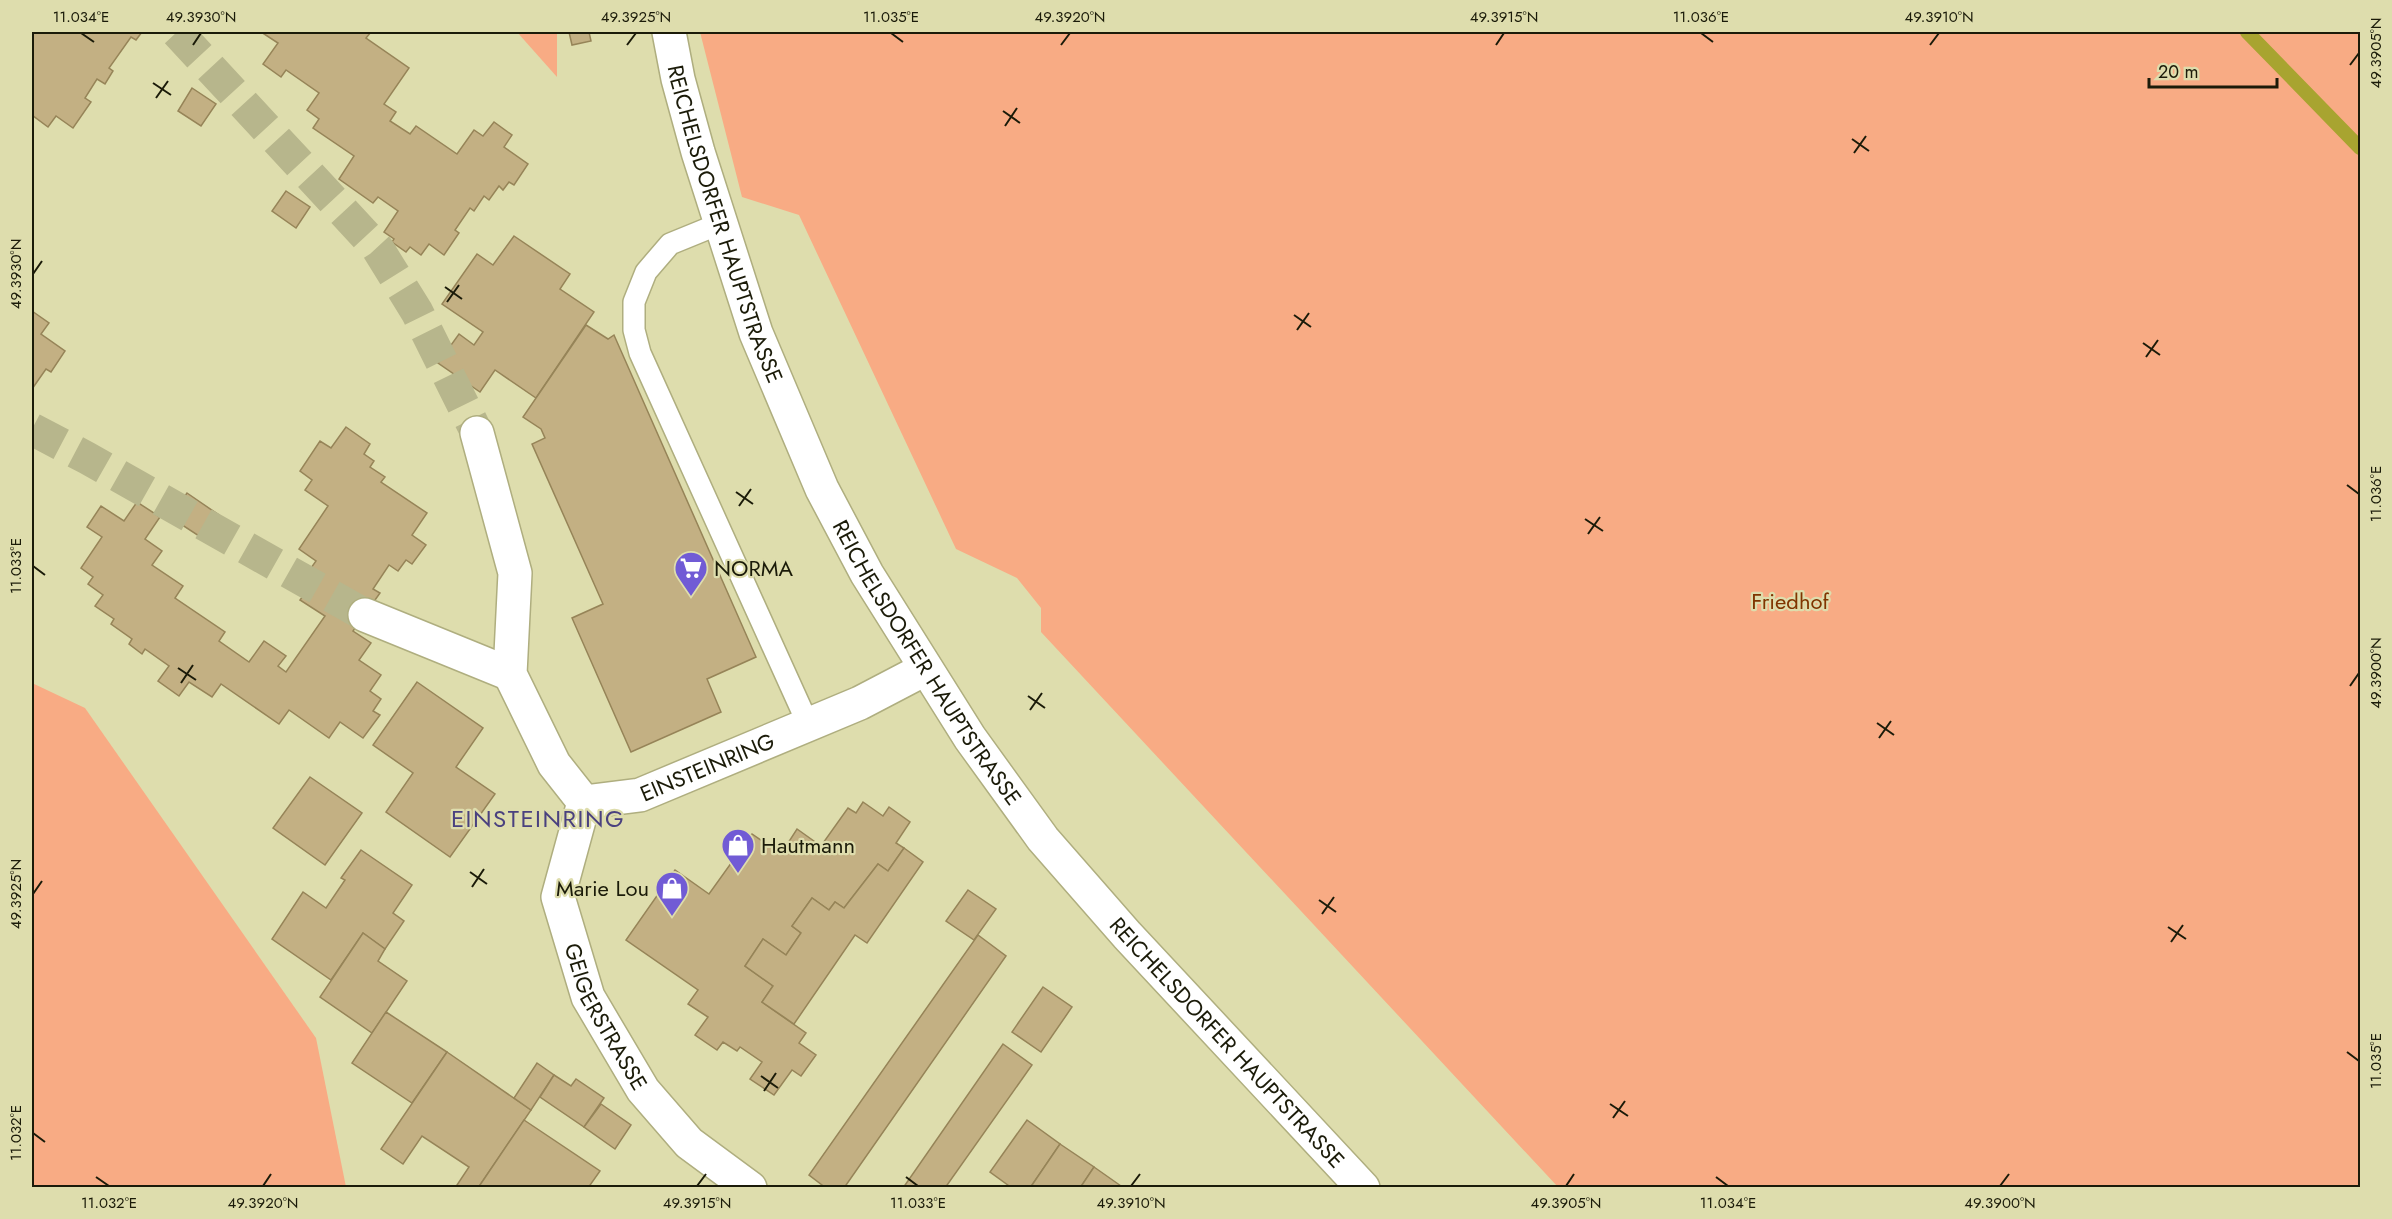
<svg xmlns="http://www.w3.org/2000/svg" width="2392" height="1219" font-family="Jost,sans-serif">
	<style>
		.green { fill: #f8ab84 }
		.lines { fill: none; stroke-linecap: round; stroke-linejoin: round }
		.stream { stroke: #a8a430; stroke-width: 14 }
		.building { fill: #c3b083; stroke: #968458; stroke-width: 1.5 }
		.minor-tunnel { stroke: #b7b68c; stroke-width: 33; stroke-dasharray: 33 16; stroke-linecap: butt }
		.service-casing { stroke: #afae7f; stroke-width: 24 }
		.minor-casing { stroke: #afae7f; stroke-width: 36 }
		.primary-casing { stroke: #afae7f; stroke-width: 36 }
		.service { stroke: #fff; stroke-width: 21 }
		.minor { stroke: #fff; stroke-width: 33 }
		.primary { stroke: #fff; stroke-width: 33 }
		.ticks { fill: none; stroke: #1b1b09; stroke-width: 2 }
		.labels { text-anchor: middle; stroke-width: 4.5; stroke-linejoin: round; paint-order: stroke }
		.street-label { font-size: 22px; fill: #1b1b09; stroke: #deddad }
		.poi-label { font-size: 22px; fill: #1b1b09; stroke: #deddad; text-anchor: start }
		.park-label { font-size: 22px; fill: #803500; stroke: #deddad }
		.neighbourhood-label { font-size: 24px; letter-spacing: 1.5px; fill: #4a417f; stroke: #deddad }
		.neatline { fill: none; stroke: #1b1b09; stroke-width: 2 }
		.ticks-label { font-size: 15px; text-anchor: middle; fill: #1b1b09 }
	</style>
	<rect width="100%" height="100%" fill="#deddad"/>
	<g class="green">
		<path d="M517 32H557V77Z"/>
		<path d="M700 32H2360V1187H1558L1041 632V608L1017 578 956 549 799 215 742 197Z"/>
		<path d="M32 683 85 708 316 1038 346 1187H32Z"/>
	</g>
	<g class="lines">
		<path class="stream" d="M2247 32 2360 148"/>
	</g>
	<g class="building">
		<path d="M32 32H142L136 40 131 37 109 68 113 71 105 84 97 79 85 98 91 102 73 128 56 116 48 127 32 115Z"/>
		<path d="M261 32H371L366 38 409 68 384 104 396 112 390 121 410 134 416 126 457 154 474 130 483 136 494 122 512 135 504 147 528 164 514 185 509 182 503 190 499 186 489 200 484 196 474 211 470 208 455 230 459 233 444 255 429 244 421 255 410 247 406 252 392 242 394 239 384 232 398 211 378 197 373 203 339 179 354 156 313 128 319 119 307 110 319 93 286 70 281 77 263 64 278 43Z"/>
		<path d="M569 32H589L591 41 572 45Z"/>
		<path d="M192 88 216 104 201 126 178 111Z"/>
		<path d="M286 191 310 207 296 228 272 211Z"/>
		<path d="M514 236 570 274 560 289 594 312 536 398 495 370 480 392 438 363 459 334 474 345 483 332 442 304 477 254 493 265Z"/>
		<path d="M32 311 49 323 41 334 65 351 51 372 46 369 32 389Z"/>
		<path d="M586 325 608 339 614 335 756 657 707 679 721 712 631 752 572 618 603 604 532 444 545 438 541 429 523 417Z"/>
		<path d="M346 427 370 444 364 454 374 461 370 467 385 477 381 482 427 513 412 535 426 545 412 564 406 560 398 571 389 565 373 589 380 593 353 631 371 643 359 660 381 675 370 691 381 699 373 711 380 715 363 738 340 722 329 738 289 710 279 724 221 684 212 697 189 682 179 696 158 681 169 666 145 649 142 654 129 644 132 639 111 624 114 619 95 606 103 595 88 584 93 577 81 568 102 537 87 527 101 506 124 521 137 502 160 517 145 539 162 551 152 565 183 586 175 598 225 632 219 641 249 662 264 641 286 656 278 666 286 672 325 616 300 600 314 581 306 575 316 561 299 549 328 506 305 490 312 480 300 471 320 441 331 448Z"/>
		<path d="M187 493 219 515 202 538 170 517Z"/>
		<path d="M417 682 483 728 456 767 495 794 450 857 386 812 413 773 373 745Z"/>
		<path d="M310 777 362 813 325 865 273 828Z"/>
		<path d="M863 802 883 816 889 807 910 822 896 843 904 848 888 871 878 864 844 908 835 902 829 910 812 898 792 926 801 933 786 955 763 939 745 966 773 986 762 1002 806 1033 799 1043 816 1055 801 1076 792 1070 774 1095 750 1079 762 1062 740 1047 737 1051 723 1042 717 1050 695 1035 708 1017 688 1004 698 990 626 940 675 870 709 894 752 834 781 854 797 829 821 846 848 808 856 813Z"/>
		<path d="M904 848 923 862 867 943 855 935 794 1024 762 1002 773 986 745 966 763 939 786 955 801 933 792 926 812 898 829 910 835 902 844 908 878 864 888 871Z"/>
		<path d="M361 850 412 885 393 913 404 921 385 949 363 933 331 980 272 939 303 892 326 908 345 880 341 878Z"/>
		<path d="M968 890 996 909 974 940 946 921Z"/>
		<path d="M363 933 385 949 378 961 407 981 372 1033 320 997Z"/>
		<path d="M978 935 1006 956 844 1188H826L809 1175Z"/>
		<path d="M1043 987 1072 1007 1041 1052 1012 1032Z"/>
		<path d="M386 1012 447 1052 412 1103 352 1063Z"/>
		<path d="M1003 1044 1032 1065 945 1188H903Z"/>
		<path d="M447 1052 531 1110 478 1188H455L469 1167 422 1136 403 1164 381 1149Z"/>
		<path d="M537 1063 554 1075 531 1110 514 1098Z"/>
		<path d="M554 1075 571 1086 576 1079 604 1098 584 1127 540 1097Z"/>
		<path d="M601 1104 631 1125 615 1149 584 1127Z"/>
		<path d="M524 1120 600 1171 588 1188H478Z"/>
		<path d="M1027 1120 1060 1144 1030 1188H1012L990 1172Z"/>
		<path d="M1060 1144 1094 1167 1080 1188H1030Z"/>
		<path d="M1094 1167 1121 1186 1123 1188H1080Z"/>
	</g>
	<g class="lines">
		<g class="minor-tunnel">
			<path d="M177 32 378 249 417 312 477 433"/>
			<path d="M32 429 87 458 365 615"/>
		</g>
		<defs>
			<path id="service" d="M719 224 670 244 646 272 634 302V330L640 353 808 724"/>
			<g id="minor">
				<path id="s1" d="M477 433 515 573 510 674 554 764 584 802 640 795 860 703 925 669"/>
				<path d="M365 615 510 674"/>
				<path id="s2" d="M584 802 558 897 588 997 643 1090 689 1143 750 1188"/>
			</g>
			<g id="primary">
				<path id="s3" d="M669 32 678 79 698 152 756 333 822 489 867 574 970 738 1043 839 1127 935 1363 1188"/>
			</g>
		</defs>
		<use href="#service" class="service-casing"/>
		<use href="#minor" class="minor-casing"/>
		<use href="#primary" class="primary-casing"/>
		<use href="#service" class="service"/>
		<use href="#minor" class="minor"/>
		<use href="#primary" class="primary"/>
	</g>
	<path class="ticks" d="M81 33 94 42M891 33 903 42M1701 33 1713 42M193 45 201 33M627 45 636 33M1061 45 1070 33M1496 45 1504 33M1930 45 1939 33M2350 65 2359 53M153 83 171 95M156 98 168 81M1003 111 1020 123M1005 126 1017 108M1852 139 1869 151M1854 153 1866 136M33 274 42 261M445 287 462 299M447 302 459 285M1294 315 1311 327M1297 330 1309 313M2143 343 2160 355M2146 357 2158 340M2347 485 2359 494M736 492 753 504M739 506 751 489M1585 519 1603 531M1588 534 1600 517M33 566 45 575M178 668 196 680M181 683 193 665M2350 686 2359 673M1028 696 1045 708M1030 710 1042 693M1877 723 1894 735M1879 738 1891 721M470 872 487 884M472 887 484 869M33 894 42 881M1319 900 1336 912M1322 914 1334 897M2168 927 2186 939M2171 942 2183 925M2347 1052 2359 1061M761 1076 778 1088M764 1091 776 1073M1610 1104 1628 1116M1613 1118 1625 1101M33 1133 45 1142M96 1177 109 1186M906 1177 918 1186M1716 1177 1728 1186M263 1186 271 1174M697 1186 706 1174M1131 1186 1140 1174M1566 1186 1574 1174M2000 1186 2009 1174"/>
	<defs>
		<symbol id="supermarket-pin" viewBox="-11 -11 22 30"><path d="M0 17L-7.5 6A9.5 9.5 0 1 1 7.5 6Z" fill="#715bd5" stroke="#deddad"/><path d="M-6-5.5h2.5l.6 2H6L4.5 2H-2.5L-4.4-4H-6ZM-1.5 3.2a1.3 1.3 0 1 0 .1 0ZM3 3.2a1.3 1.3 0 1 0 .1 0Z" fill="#fff"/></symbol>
		<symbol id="shop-pin" viewBox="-11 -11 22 30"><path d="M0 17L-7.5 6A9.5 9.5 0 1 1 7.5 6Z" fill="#715bd5" stroke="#deddad"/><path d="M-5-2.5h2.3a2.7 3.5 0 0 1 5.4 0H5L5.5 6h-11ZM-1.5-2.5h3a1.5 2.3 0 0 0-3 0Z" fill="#fff"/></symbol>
	</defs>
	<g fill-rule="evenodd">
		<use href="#supermarket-pin" x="672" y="549" width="38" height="52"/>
		<use href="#shop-pin" x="719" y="826" width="38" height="52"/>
		<use href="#shop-pin" x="653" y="869" width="38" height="52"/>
	</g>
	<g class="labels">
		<g class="street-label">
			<text dy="8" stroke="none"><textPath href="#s3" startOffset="200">REICHELSDORFER HAUPTSTRASSE</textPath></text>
			<text dy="8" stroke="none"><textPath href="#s3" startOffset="686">REICHELSDORFER HAUPTSTRASSE</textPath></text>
			<text dy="8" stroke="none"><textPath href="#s1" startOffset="524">EINSTEINRING</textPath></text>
			<text dy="8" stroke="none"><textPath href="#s2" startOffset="228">GEIGERSTRASSE</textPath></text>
			<text dy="8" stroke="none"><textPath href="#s3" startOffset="1172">REICHELSDORFER HAUPTSTRASSE</textPath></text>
		</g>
		<g class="poi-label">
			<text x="714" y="576">NORMA</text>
			<text x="761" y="853">Hautmann</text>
			<text x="649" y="896" text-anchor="end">Marie Lou</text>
		</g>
		<g class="park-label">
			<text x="1790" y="609">Friedhof</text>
		</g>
		<g class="neighbourhood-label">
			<text x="538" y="827">EINSTEINRING</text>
		</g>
	</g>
	<rect width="2392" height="1219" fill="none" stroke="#deddad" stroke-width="66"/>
	<path d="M2149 78v9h128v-9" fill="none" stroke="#1b1b09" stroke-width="3"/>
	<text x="2158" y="78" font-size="18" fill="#1b1b09" stroke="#deddad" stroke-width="4.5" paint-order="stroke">20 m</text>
	<rect x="33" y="33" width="2326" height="1153" class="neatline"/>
	<g class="ticks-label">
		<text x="81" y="22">11.034°E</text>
		<text x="201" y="22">49.3930°N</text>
		<text x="636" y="22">49.3925°N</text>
		<text x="891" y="22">11.035°E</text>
		<text x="1070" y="22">49.3920°N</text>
		<text x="1504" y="22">49.3915°N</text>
		<text x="1701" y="22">11.036°E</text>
		<text x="1939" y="22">49.3910°N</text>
		<text transform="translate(2376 53) rotate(-90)" y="5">49.3905°N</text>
		<text transform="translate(16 274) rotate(-90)" y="5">49.3930°N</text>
		<text transform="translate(2376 494) rotate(-90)" y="5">11.036°E</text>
		<text transform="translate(16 566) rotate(-90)" y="5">11.033°E</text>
		<text transform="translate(2376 673) rotate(-90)" y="5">49.3900°N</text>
		<text transform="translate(16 894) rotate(-90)" y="5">49.3925°N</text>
		<text transform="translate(2376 1061) rotate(-90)" y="5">11.035°E</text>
		<text transform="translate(16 1133) rotate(-90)" y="5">11.032°E</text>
		<text x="109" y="1208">11.032°E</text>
		<text x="263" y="1208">49.3920°N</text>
		<text x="697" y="1208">49.3915°N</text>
		<text x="918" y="1208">11.033°E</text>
		<text x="1131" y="1208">49.3910°N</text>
		<text x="1566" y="1208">49.3905°N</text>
		<text x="1728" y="1208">11.034°E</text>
		<text x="2000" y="1208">49.3900°N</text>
	</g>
</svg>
